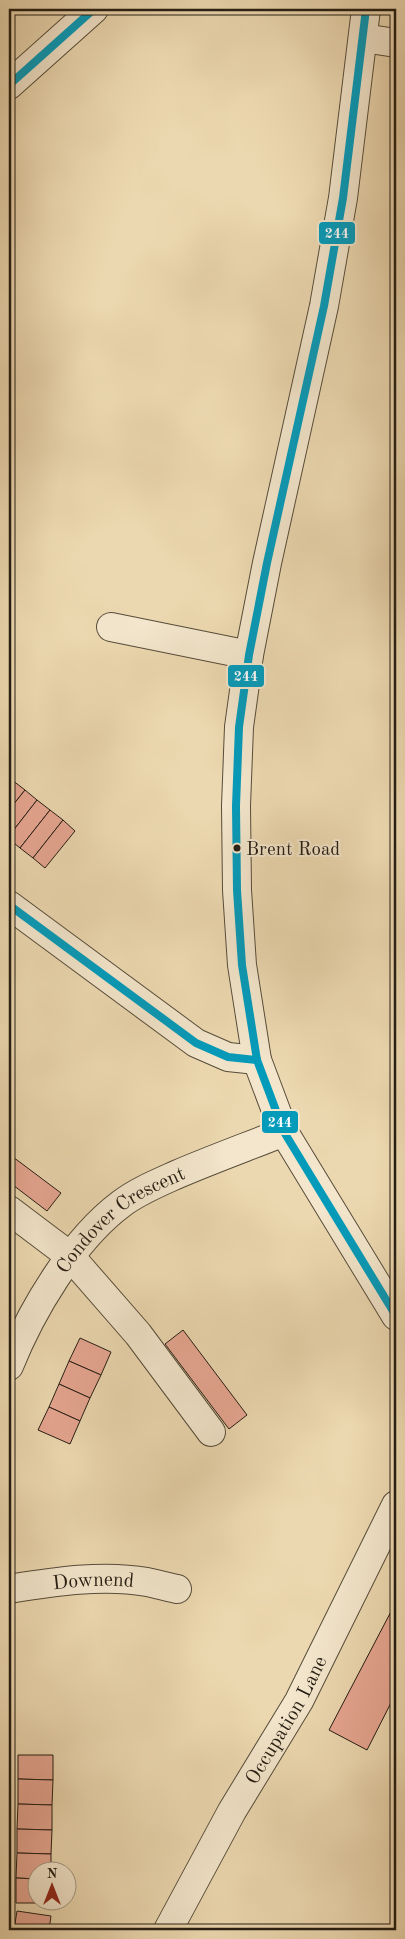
<svg xmlns="http://www.w3.org/2000/svg" width="405" height="1939" font-family="'Old Standard TT',serif">
	<style>
		.building { fill: #e7a692; stroke: #241d13 }
		.lines { fill: none; stroke-linecap: round; stroke-linejoin: round }
		.minor-casing { stroke: #564c3a; stroke-width: 30 }
		.minor { stroke: #f3e6cc; stroke-width: 28 }
		.bus-1-casing { stroke: #f3e6cc; stroke-width: 11 }
		.bus-1 { stroke: #049bbb; stroke-width: 8 }
		.bus-dot { fill: #241d13; stroke: #f3e6cc; stroke-width: 2 }
		.labels { text-anchor: middle; stroke-width: 4; stroke-linejoin: round; paint-order: stroke }
		.bus-label { font-size: 19px; fill: #241d13; stroke: #f3e6cc; text-anchor: start }
		.street-label { font-size: 20px; fill: #241d13; stroke: #f3e6cc }
		.line-badge { stroke: #f3e6cc; stroke-width: 2 }
		.badge-label { font-size: 14px; text-anchor: middle; font-weight: bold; fill: #fff }
	</style>
	<rect width="100%" height="100%" fill="#ecd8b0"/>
	<filter id="stains"><feTurbulence type="fractalNoise" baseFrequency=".004" numOctaves="4"/><feColorMatrix values="0 0 0 0 .2 0 0 0 0 .09 0 0 0 0 .02 0 0 0 .5 -.17"/></filter>
	<radialGradient id="worn" r=".72"><stop offset=".6" stop-color="#630" stop-opacity="0"/><stop offset="1" stop-color="#630" stop-opacity=".3"/></radialGradient>
	<g class="building">
		<path d="M12 780 25 790 9 810V784Z"/>
		<path d="M25 790 37 800 9 836V810Z"/>
		<path d="M37 800 50 810 20 848 9 839V836Z"/>
		<path d="M50 810 63 820 33 858 20 848Z"/>
		<path d="M63 820 75 831 45 868 33 858Z"/>
		<path d="M9 1154 61 1193 47 1211 9 1182Z"/>
		<path d="M183 1330 247 1415 229 1429 165 1344Z"/>
		<path d="M80 1338 111 1352 101 1375 69 1361Z"/>
		<path d="M69 1361 101 1375 90 1398 59 1384Z"/>
		<path d="M59 1384 90 1398 80 1421 49 1407Z"/>
		<path d="M49 1407 80 1421 70 1444 38 1430Z"/>
		<path d="M396 1602V1693L367 1750 329 1730Z"/>
		<path d="M18 1755H53V1780L18 1779Z"/>
		<path d="M18 1779 53 1780 52 1805 18 1804Z"/>
		<path d="M18 1804 52 1805V1830L17 1829Z"/>
		<path d="M17 1829 52 1830 51 1854 17 1853Z"/>
		<path d="M17 1853 51 1854V1872H38V1879L16 1878Z"/>
		<path d="M16 1878 38 1879V1902H51V1903H16Z"/>
		<path d="M17 1911 51 1916 49 1930H14Z"/>
	</g>
	<g class="lines">
		<defs>
			<g id="minor">
				<path d="M366 9 343 198 324 306 267 563 249 655 239 727 236 806 237 890 242 965 257 1060 284 1132 396 1316"/>
				<path d="M363 38 396 43"/>
				<path d="M9 85 94 9"/>
				<path d="M111 627 249 655"/>
				<path d="M9 905 196 1043 228 1057 257 1060"/>
				<path d="M9 1210 70 1256 138 1334 211 1432"/>
				<path id="s1" d="M9 1366C31 1311 73 1240 121 1204 138 1191 158 1183 178 1174 213 1159 249 1146 284 1132"/>
				<path id="s2" d="M9 1589C53 1582 102 1574 147 1582 157 1584 167 1587 177 1589"/>
				<path id="s3" d="M168 1930 232 1811 299 1701 396 1505"/>
			</g>
		</defs>
		<use href="#minor" class="minor-casing"/>
		<use href="#minor" class="minor"/>
		<defs>
			<g id="bus-1">
				<path d="M366 9 343 198 324 306 267 563 249 655 239 727 236 806 237 890 242 965 257 1060 284 1132 396 1316"/>
				<path d="M9 85 94 9"/>
				<path d="M9 905 196 1043 228 1057 257 1060"/>
			</g>
		</defs>
		<use href="#bus-1" class="bus-1-casing"/>
		<use href="#bus-1" class="bus-1"/>
	</g>
	<circle class="bus-dot" cx="237" cy="848" r="4.5"/>
	<g class="labels">
		<g class="bus-label">
			<text x="246" y="855">Brent Road</text>
		</g>
		<g class="street-label">
			<text dy="7" stroke="none"><textPath href="#s1" startOffset="189">Condover Crescent</textPath></text>
			<text dy="7" stroke="none"><textPath href="#s2" startOffset="85">Downend</textPath></text>
			<text dy="7" stroke="none"><textPath href="#s3" startOffset="241">Occupation Lane</textPath></text>
		</g>
	</g>
	<g class="line-badge">
		<rect x="318" y="221" width="38" height="24" rx="5" fill="#049bbb"/>
		<rect x="227" y="664" width="38" height="24" rx="5" fill="#049bbb"/>
		<rect x="261" y="1110" width="38" height="24" rx="5" fill="#049bbb"/>
	</g>
	<g class="badge-label">
		<text x="337" y="238">244</text>
		<text x="246" y="681">244</text>
		<text x="280" y="1127">244</text>
	</g>
	<rect width="405" height="1939" fill="none" stroke="#ecd8b0" stroke-width="30"/>
	<rect x="10" y="10" width="385" height="1919" fill="none" stroke="#241d13" stroke-width="2.5"/>
	<rect x="15" y="15" width="375" height="1909" fill="none" stroke="#241d13"/>
	<g transform="translate(52 1886)"><circle r="24" fill="#f3e6cc" stroke="#a09682"/>
	<path d="M0-4L9 19L0 12L-9 19Z" fill="#8f2418"/>
	<text y="-8" font-size="14" font-weight="bold" text-anchor="middle" fill="#241d13">N</text>
	</g>
	<rect width="100%" height="100%" filter="url(#stains)"/>
	<rect width="100%" height="100%" fill="url(#worn)"/>
</svg>
